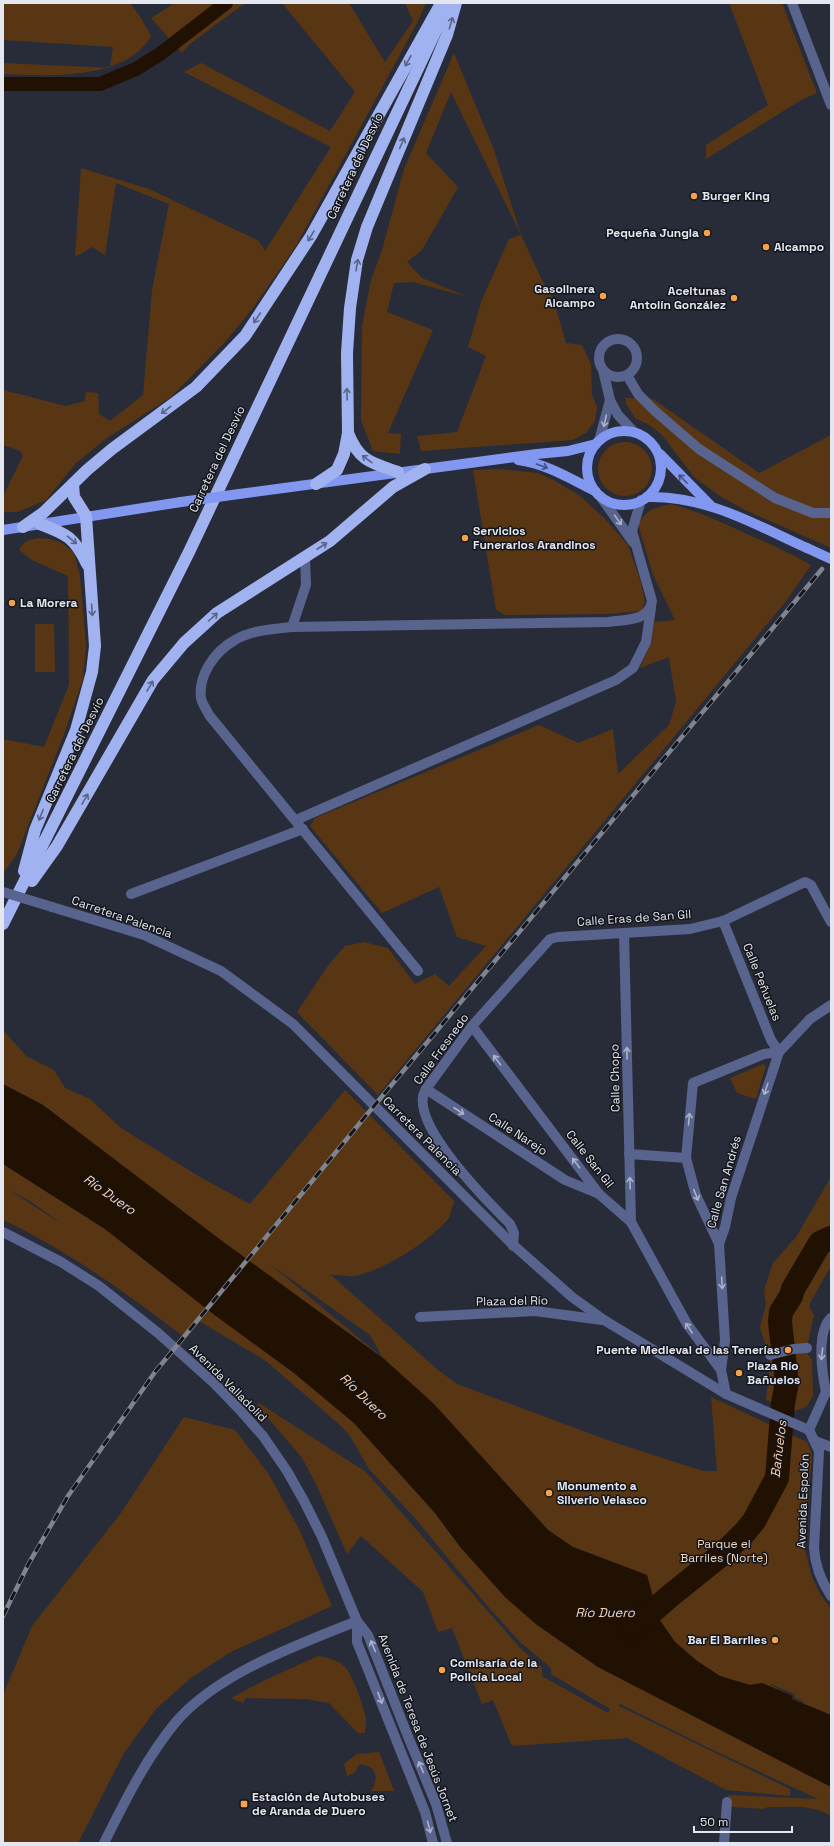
<svg xmlns="http://www.w3.org/2000/svg" width="834" height="1846" font-family="'Space Grotesk',sans-serif">
	<style>
		.green { fill: #583614; fill-rule: evenodd }
		.water { fill: #211103 }
		.pier { fill: #282c39 }
		.lines { fill: none; stroke-linecap: round; stroke-linejoin: round }
		.canal { stroke: #211103; stroke-width: 14 }
		.river { stroke: #211103; stroke-width: 24 }
		.minor { stroke: #58638e; stroke-width: 10 }
		.major { stroke: #8298f0; stroke-width: 10 }
		.highway { stroke: #a0b2f0; stroke-width: 12 }
		.rail-casing { stroke: #80848f; stroke-width: 4.5 }
		.rail { stroke: #13151b; stroke-width: 3; stroke-dasharray: 9; stroke-linecap: butt }
		.minor-bridge { stroke: #58638e; stroke-width: 10 }
		.major-bridge { stroke: #8298f0; stroke-width: 10 }
		.oneway { stroke: #5a6486 }
		.oneway2 { stroke: #acb2c9 }
		.oneway3 { stroke: #45507b }
		.poi-dot { fill: #f7a14a; stroke: #13151b; stroke-width: 1.5 }
		.labels { text-anchor: middle; stroke-width: 3; stroke-linejoin: round; paint-order: stroke }
		.street-label { font-size: 12px; fill: #e4e7f0; stroke: #13151b }
		.poi-label { font-size: 12px; font-weight: bold; fill: #e4e7f0; stroke: #13151b; text-anchor: start }
		.park-label { font-size: 12px; fill: #f5d6bb; stroke: #13151b }
		.water-label { font-size: 13px; font-style: italic; fill: #ffd0a8; stroke: #13151b }
	</style>
	<rect width="100%" height="100%" fill="#282c39"/>
	<g class="green">
		<path d="M3 3H130L141 18 151 36C126 81 47 76 3 74V63L110 68 113 47 3 40Z"/>
		<path d="M175 3H245L190 44 182 53 151 18Z"/>
		<path d="M282 3H349L385 62 413 21 405 3H426L416 25 296 246 253 308 225 342 171 397 107 438 76 463 46 500 18 512H3V496L23 456 20 451 3 445V390L66 406 85 401 86 392 98 393 99 414 110 421 143 395 152 290 169 204 116 183 105 255 92 247 75 257 81 168 149 189 259 241 265 251 331 147 184 72 201 63 330 131 355 92Z"/>
		<path d="M729 3H782L817 93 803 99 706 159V145L768 105Z"/>
		<path d="M454 53 494 150 521 235 542 280 553 298 566 343 582 345 591 364 592 395 597 407 595 421 586 433 573 440 421 451 417 436 457 432 486 356 468 347 481 302 509 239 521 235 451 92 426 153 458 187 422 250 407 262 422 278 468 297 413 282 394 283 387 312 433 330 388 433 401 434 400 454 373 451 361 420 362 326 371 280 382 250 404 169Z"/>
		<path d="M625 398 653 399 759 473 831 435V548L745 510 720 496 695 478 662 435 648 424 636 419 626 404Z"/>
		<circle cx="625" cy="469" r="27"/>
		<path d="M501 469 538 473 555 481 579 495 605 519 628 545 640 579 645 602 642 611 607 614 505 615 496 610 473 470Z"/>
		<path d="M671 504C697 511 721 522 745 533 768 543 790 553 811 565L787 600 378 1095 297 1012 327 967 345 946 364 942 388 948 415 984 435 974 449 986 486 946 457 937 439 887 382 913 310 826 315 818 539 725 578 743 613 729 618 774 669 725 676 702 669 657 640 668 651 643 654 622 675 620 653 575 638 524C647 509 654 508 671 504Z"/>
		<path d="M38 538 50 539 62 543 74 553 80 576 86 646 83 679 64 734 17 854 3 873V739L44 747 69 685 68 576 32 560 19 550C23 541 29 540 38 538Z"/>
		<path d="M35 624H54L55 672H35Z"/>
		<path d="M3 1030 26 1056 54 1070 65 1088 90 1099 121 1128 200 1177 250 1204 345 1090 455 1202C450 1208 452 1213 449 1218 430 1241 387 1268 359 1275 350 1278 340 1274 331 1275L438 1370 457 1384 613 1442 703 1471H717L711 1397 807 1442 812 1453 805 1550 812 1577 820 1594 831 1609V1715L792 1699 793 1696 762 1683 750 1685 720 1676 697 1661 675 1642 659 1619 647 1575 573 1547 548 1530 434 1404 384 1359 222 1241 43 1105 3 1084ZM271 1265 370 1335 383 1358Z"/>
		<path d="M763 1064 766 1066 756 1099 737 1093 730 1078Z"/>
		<path d="M3 1164 105 1229 212 1313 294 1373 354 1423 435 1513 461 1548 537 1625 598 1667 831 1787V1816C813 1804 789 1807 768 1807L763 1809 733 1807 728 1795 818 1799 715 1751 620 1704 619 1706 790 1789V1796L726 1790 627 1738 512 1746 493 1700 482 1704 452 1628 438 1632 423 1592 361 1536 347 1554 317 1486 302 1458 257 1405 259 1403 366 1472 521 1649 542 1667V1676L608 1713 610 1709 551 1674V1668L520 1642 484 1602 414 1517 369 1469 350 1436 340 1425 266 1361 199 1321 184 1337C126 1293 69 1251 3 1220ZM9 1190 30 1201 58 1221H57Z"/>
		<path d="M831 1177V1266L810 1303V1309L814 1315 807 1348 804 1349 812 1360 813 1396 806 1407 795 1411 766 1400 770 1361 760 1327 766 1304 764 1290 773 1263 796 1237Z"/>
		<path d="M184 1417 235 1430 268 1473 300 1531 332 1606 231 1652 192 1677 156 1709 124 1753 78 1843H3V1695L32 1626 121 1513Z"/>
		<path d="M318 1656C328 1658 339 1660 346 1668 353 1677 365 1709 366 1720 366 1724 365 1729 365 1733H358L329 1703 306 1699 246 1698 243 1703 231 1698 265 1680Z"/>
		<path d="M379 1752 394 1791H371C380 1777 376 1766 360 1764L354 1773 347 1776 344 1764 357 1754Z"/>
	</g>
	<path class="water" d="M3 1084 43 1105 222 1241 384 1359 434 1404 548 1530 573 1547 647 1575 659 1619 675 1642 697 1661 720 1676 750 1685 762 1683 793 1696 792 1699 831 1715V1787L598 1667 537 1625 505 1597 461 1548 435 1513 354 1423 294 1373 212 1313 105 1229 3 1164Z"/>
	<path class="pier" d="M771 1684 794 1694 795 1698 804 1702V1704L792 1699 793 1696 770 1685Z"/>
	<g class="lines">
		<path class="canal" d="M3 84H100L136 69 160 54 226 3"/>
		<path class="river" d="M632 1629 670 1596 726 1551 745 1532 754 1521 777 1478 783 1403 787 1383 780 1322 781 1312 791 1296 793 1289 820 1243 831 1238"/>
		<g class="minor">
			<path d="M792 3 831 105"/>
			<circle cx="618" cy="358" r="19"/>
			<path d="M603 370 610 400 618 415 634 432"/>
			<path d="M627 375 638 394 655 411 699 449 775 498 813 513H831"/>
			<path d="M599 441 610 400"/>
			<path d="M600 496 633 542"/>
			<path d="M305 557 306 585 292 627 608 622C625 619 649 622 652 601L632 531 641 500"/>
			<path d="M292 627C274 629 252 630 235 640 215 651 198 675 201 698 202 704 207 710 209 715L418 971"/>
			<path d="M296 820 616 680 633 668 646 642 651 608"/>
			<path d="M131 894 303 829"/>
			<path d="M52 907 144 935 221 971 293 1024 511 1243 572 1297 604 1320 726 1394 809 1430"/>
			<path d="M723 921 771 1040 779 1052"/>
			<path d="M624 933 631 1222"/>
			<path d="M472 1026 599 1194 631 1222 687 1324 721 1370 726 1394"/>
			<path d="M426 1089 565 1180 599 1194"/>
			<path d="M629 1154 686 1158"/>
			<path d="M3 1232 61 1262 99 1286 158 1333 214 1383 239 1409 263 1436 287 1471 304 1501 322 1537 357 1621 368 1635 409 1739 436 1804 447 1843"/>
			<path d="M719 1244 696 1195 686 1158 693 1083 764 1054 779 1052"/>
			<path d="M513 1246 514 1233 510 1224C489 1203 405 1120 426 1089L472 1026 550 939 558 937 690 929 723 921 805 882 811 885 831 922"/>
			<path d="M420 1317 535 1311 602 1320"/>
			<path d="M770 1355 793 1349 807 1348"/>
			<path d="M721 1370 725 1340 719 1244 725 1227 731 1198 779 1052 810 1019 831 1005"/>
			<path d="M826 1392C822 1373 816 1332 831 1318"/>
			<path d="M809 1430 819 1451 814 1548C815 1566 821 1581 831 1596"/>
			<path d="M809 1430 826 1392"/>
			<path d="M815 1441 831 1447"/>
			<path d="M357 1621V1642L425 1812 433 1843"/>
			<path d="M104 1843C125 1801 145 1760 175 1723 217 1673 298 1645 357 1621"/>
			<path d="M724 1843 727 1802"/>
		</g>
		<g class="major">
			<circle cx="624" cy="468" r="37"/>
			<path d="M660 454 710 505"/>
			<path d="M518 460C545 463 571 479 595 491"/>
			<path d="M239 494 537 454 568 451 596 444"/>
			<path d="M647 497C705 495 756 525 807 548"/>
			<path d="M3 530 181 502"/>
		</g>
		<g class="highway">
			<path d="M348 433C359 461 371 463 398 472"/>
			<path d="M316 484 337 470 344 454 348 433 347 353 350 308 357 260 367 227 447 35 456 3"/>
			<path d="M40 524C67 534 75 538 87 564"/>
			<path d="M23 527 43 513 87 470 112 449 196 387 245 336 311 236 439 7"/>
			<path d="M24 871 35 830 76 730 92 672 95 646 86 516 74 497 73 484"/>
			<path d="M32 881 57 846 153 680 184 643 217 613 330 541 393 487 425 469"/>
			<path d="M3 924 189 552 449 3"/>
		</g>
		<defs>
			<path id="rail" d="M3 1616 29 1563 68 1496 155 1372 364 1118 822 569"/>
		</defs>
		<use href="#rail" class="rail-casing"/>
		<use href="#rail" class="rail"/>
		<path class="minor-bridge" d="M3 892 52 907"/>
		<g class="major-bridge">
			<path d="M181 502 239 494"/>
			<path d="M807 548 831 559"/>
		</g>
	</g>
	<defs><path id="oneway-shaft" d="M-6 0H5M1.5-3L5.5 0L1.5 3" fill="none" stroke-width="1.6" stroke-linecap="round" stroke-linejoin="round"/></defs>
	<g class="oneway">
		<use href="#oneway-shaft" transform="translate(451 23) rotate(-73)"/>
		<use href="#oneway-shaft" transform="translate(408 61) rotate(119)"/>
		<use href="#oneway-shaft" transform="translate(402 143) rotate(-67)"/>
		<use href="#oneway-shaft" transform="translate(311 236) rotate(121)"/>
		<use href="#oneway-shaft" transform="translate(357 265) rotate(-80)"/>
		<use href="#oneway-shaft" transform="translate(257 318) rotate(124)"/>
		<use href="#oneway-shaft" transform="translate(347 394) rotate(-92)"/>
		<use href="#oneway-shaft" transform="translate(166 410) rotate(143)"/>
		<use href="#oneway-shaft" transform="translate(367 459) rotate(-143)"/>
		<use href="#oneway-shaft" transform="translate(72 540) rotate(39)"/>
		<use href="#oneway-shaft" transform="translate(322 546) rotate(-33)"/>
		<use href="#oneway-shaft" transform="translate(92 610) rotate(86)"/>
		<use href="#oneway-shaft" transform="translate(213 617) rotate(-42)"/>
		<use href="#oneway-shaft" transform="translate(150 686) rotate(-60)"/>
		<use href="#oneway-shaft" transform="translate(85 799) rotate(-60)"/>
		<use href="#oneway-shaft" transform="translate(41 815) rotate(112)"/>
	</g>
	<g class="oneway2">
		<use href="#oneway-shaft" transform="translate(605 421) rotate(103)"/>
		<use href="#oneway-shaft" transform="translate(618 520) rotate(55)"/>
		<use href="#oneway-shaft" transform="translate(627 1053) rotate(-91)"/>
		<use href="#oneway-shaft" transform="translate(497 1060) rotate(-127)"/>
		<use href="#oneway-shaft" transform="translate(766 1089) rotate(108)"/>
		<use href="#oneway-shaft" transform="translate(459 1111) rotate(33)"/>
		<use href="#oneway-shaft" transform="translate(689 1119) rotate(-85)"/>
		<use href="#oneway-shaft" transform="translate(576 1163) rotate(-127)"/>
		<use href="#oneway-shaft" transform="translate(630 1183) rotate(-92)"/>
		<use href="#oneway-shaft" transform="translate(696 1195) rotate(68)"/>
		<use href="#oneway-shaft" transform="translate(722 1283) rotate(87)"/>
		<use href="#oneway-shaft" transform="translate(689 1328) rotate(-124)"/>
		<use href="#oneway-shaft" transform="translate(822 1354) rotate(96)"/>
		<use href="#oneway-shaft" transform="translate(373 1646) rotate(-113)"/>
		<use href="#oneway-shaft" transform="translate(380 1698) rotate(69)"/>
		<use href="#oneway-shaft" transform="translate(421 1767) rotate(-113)"/>
		<use href="#oneway-shaft" transform="translate(429 1827) rotate(76)"/>
	</g>
	<g class="oneway3">
		<use href="#oneway-shaft" transform="translate(542 466) rotate(20)"/>
		<use href="#oneway-shaft" transform="translate(683 479) rotate(-135)"/>
	</g>
	<g class="poi-dot">
		<circle cx="694" cy="196" r="4"/>
		<circle cx="707" cy="233" r="4"/>
		<circle cx="766" cy="247" r="4"/>
		<circle cx="603" cy="296" r="4"/>
		<circle cx="734" cy="298" r="4"/>
		<circle cx="465" cy="538" r="4"/>
		<circle cx="12" cy="603" r="4"/>
		<circle cx="788" cy="1350" r="4"/>
		<circle cx="739" cy="1373" r="4"/>
		<circle cx="549" cy="1493" r="4"/>
		<circle cx="775" cy="1640" r="4"/>
		<circle cx="442" cy="1670" r="4"/>
		<rect x="240" y="1800" width="8" height="8" rx="2"/>
	</g>
	<g class="labels">
		<g class="street-label">
			<text transform="translate(355 166) rotate(-65)" y="4">Carretera del Desvío</text>
			<text transform="translate(217 459) rotate(-65)" y="4">Carretera del Desvío</text>
			<text transform="translate(75 750) rotate(-64)" y="4">Carretera del Desvío</text>
			<text transform="translate(122 917) rotate(19)" y="4">Carretera Palencia</text>
			<text transform="translate(634 918) rotate(-4)" y="4">Calle Eras de San Gil</text>
			<text transform="translate(762 982) rotate(68)" y="4">Calle Peñuelas</text>
			<text transform="translate(441 1049) rotate(-54)" y="4">Calle Fresnedo</text>
			<text transform="translate(615 1078) rotate(-91)" y="4">Calle Chopo</text>
			<text transform="translate(518 1134) rotate(33)" y="4">Calle Narejo</text>
			<text transform="translate(422 1136) rotate(45)" y="4">Carretera Palencia</text>
			<text transform="translate(590 1159) rotate(52)" y="4">Calle San Gil</text>
			<text transform="translate(724 1182) rotate(-74)" y="4">Calle San Andrés</text>
			<text transform="translate(512 1301) rotate(-1)" y="4">Plaza del Río</text>
			<text transform="translate(228 1383) rotate(45)" y="4">Avenida Valladolid</text>
			<text transform="translate(803 1501) rotate(-88)" y="4">Avenida Espolón</text>
			<text transform="translate(418 1728) rotate(69)" y="4">Avenida de Teresa de Jesús Jornet</text>
		</g>
		<g class="poi-label">
			<text x="702" y="200">Burger King</text>
			<text x="699" y="237" text-anchor="end">Pequeña Jungla</text>
			<text x="774" y="251">Alcampo</text>
			<text x="595" y="293" text-anchor="end">Gasolinera<tspan x="595" dy="14">Alcampo</tspan></text>
			<text x="726" y="295" text-anchor="end">Aceitunas<tspan x="726" dy="14">Antolín González</tspan></text>
			<text x="473" y="535">Servicios<tspan x="473" dy="14">Funerarios Arandinos</tspan></text>
			<text x="20" y="607">La Morera</text>
			<text x="780" y="1354" text-anchor="end">Puente Medieval de las Tenerías</text>
			<text x="747" y="1370">Plaza Río<tspan x="747" dy="14">Bañuelos</tspan></text>
			<text x="557" y="1490">Monumento a<tspan x="557" dy="14">Silverio Velasco</tspan></text>
			<text x="767" y="1644" text-anchor="end">Bar El Barriles</text>
			<text x="450" y="1667">Comisaría de la<tspan x="450" dy="14">Policía Local</tspan></text>
			<text x="252" y="1801">Estación de Autobuses<tspan x="252" dy="14">de Aranda de Duero</tspan></text>
		</g>
		<g class="park-label">
			<text x="724" y="1548">Parque el<tspan x="724" dy="14">Barriles (Norte)</tspan></text>
		</g>
		<g class="water-label">
			<text transform="translate(110 1194) rotate(35)" y="5">Río Duero</text>
			<text transform="translate(364 1396) rotate(44)" y="5">Río Duero</text>
			<text transform="translate(778 1449) rotate(-83)" y="5">Bañuelos</text>
			<text x="605" y="1617">Río Duero</text>
		</g>
	</g>
	<rect width="834" height="1846" fill="none" stroke="#e4e7f0" stroke-width="8"/>
	<path d="M694 1826v6h98v-6" fill="none" stroke="#e4e7f0" stroke-width="2"/>
	<text x="700" y="1826" font-size="12" fill="#e4e7f0" stroke="#13151b" stroke-width="3" paint-order="stroke">50 m</text>
</svg>
